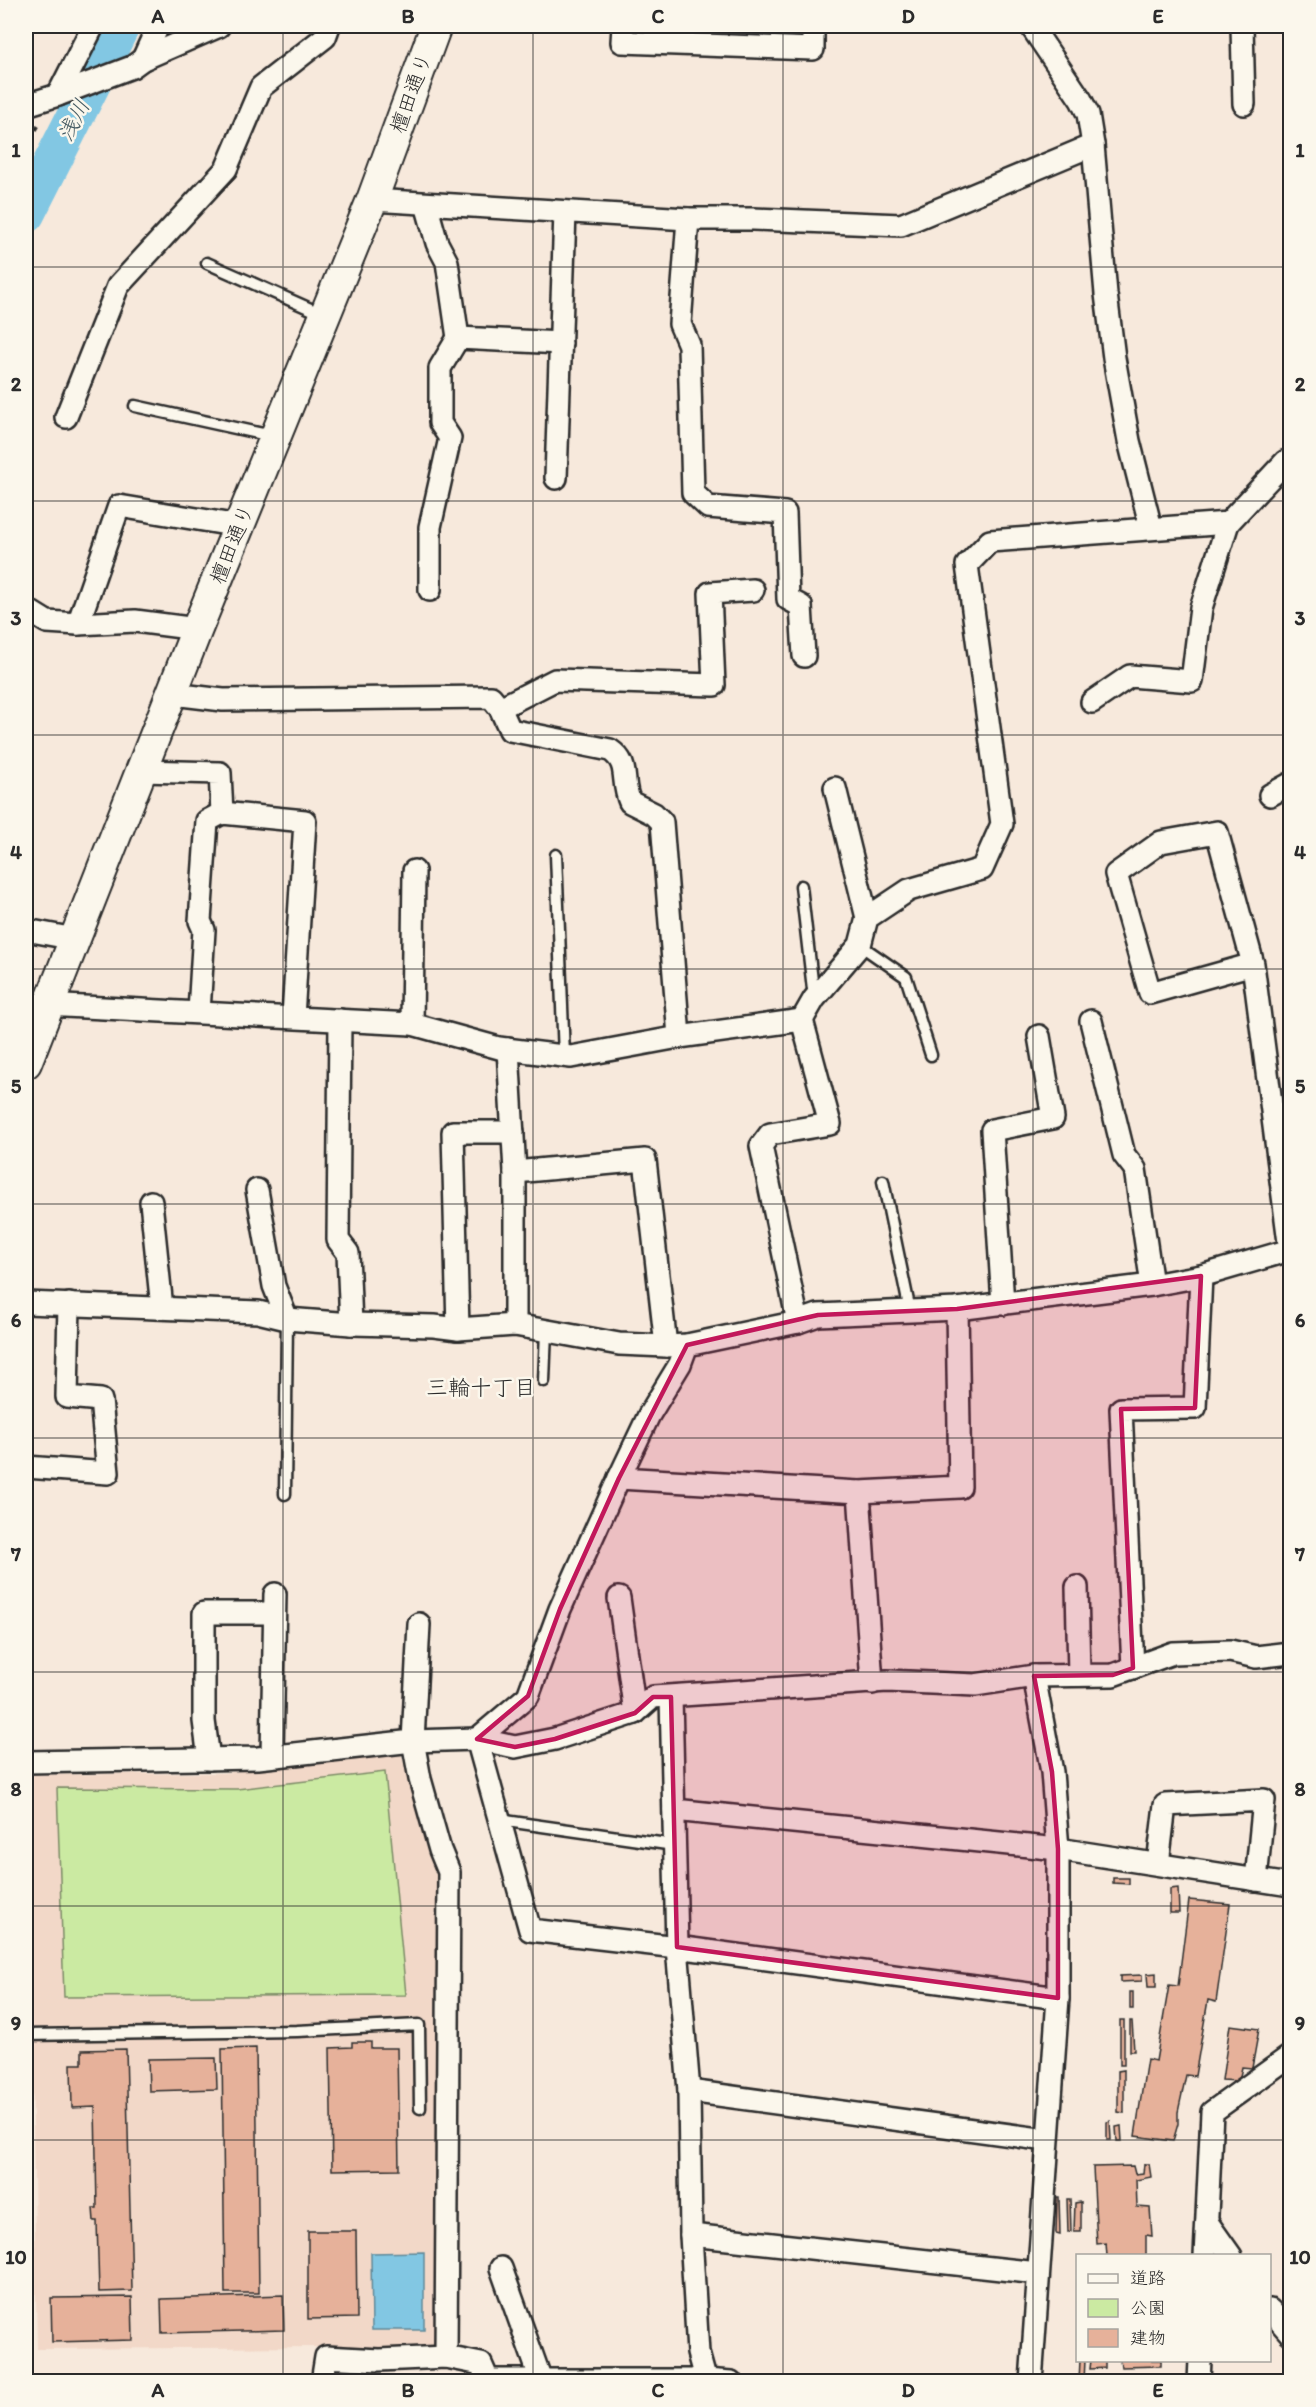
<svg xmlns="http://www.w3.org/2000/svg" width="1316" height="2407" font-family="Itim,'Klee One',sans-serif">
	<style>
		.built { fill: #f2d8c8 }
		.green { fill: #cbeaa2; stroke: #7b8a66; stroke-width: 1.5 }
		.water { fill: #82c7e3; stroke: #5f8999; stroke-width: 1.5 }
		.lines { fill: none; stroke-linecap: round; stroke-linejoin: round }
		.river { stroke: #82c7e3; stroke-width: 38 }
		.building { fill: #e6b19a; stroke: #2b2b2b; stroke-width: 1.5 }
		.lane-casing { stroke: #2b2b2b; stroke-width: 15 }
		.street-casing { stroke: #2b2b2b; stroke-width: 26 }
		.secondary-casing { stroke: #2b2b2b; stroke-width: 34 }
		.path { stroke: #2b2b2b; stroke-width: 4; stroke-dasharray: 4.5 4.5; stroke-linecap: butt }
		.lane { stroke: #fbf7ec; stroke-width: 10 }
		.street { stroke: #fbf7ec; stroke-width: 21 }
		.secondary { stroke: #fbf7ec; stroke-width: 30 }
		.marked { fill: #c2185b; fill-opacity: 0.2; stroke: #c2185b; stroke-width: 4.5; stroke-linejoin: round }
		.grid { fill: none; stroke: #2b2b2b; stroke-width: 1.5; stroke-opacity: 0.55 }
		.labels { text-anchor: middle; stroke-width: 5; stroke-linejoin: round; paint-order: stroke }
		.street-label { font-size: 21px; fill: #2b2b2b; stroke: #fbf7ec }
		.water-label { font-size: 22px; font-style: italic; fill: #455a62; stroke: #fbf7ec }
		.neighbourhood-label { font-size: 22px; fill: #2b2b2b; stroke: #fbf7ec }
		.neatline { fill: none; stroke: #2b2b2b; stroke-width: 2 }
		.grid-label { font-size: 20px; text-anchor: middle; font-weight: bold; fill: #2b2b2b }
	</style>
	<rect width="100%" height="100%" fill="#f7e9dc"/>
	<filter id="ink" filterUnits="userSpaceOnUse"><feTurbulence type="fractalNoise" baseFrequency=".0167" numOctaves="2"/><feDisplacementMap in="SourceGraphic" scale="12" xChannelSelector="R" yChannelSelector="G"/><feConvolveMatrix kernelMatrix="1 2 1 2 8 2 1 2 1" color-interpolation-filters="sRGB"/></filter>
	<g filter="url(#ink)">
		<path class="built" d="M401 1755 442 1882 441 2341 419 2353 322 2347 37 2349 27 1775 223 1773Z"/>
		<path class="green" d="M385 1772 406 1995 64 1997 57 1788 237 1789Z"/>
		<path class="water" d="M424 2252V2330H372L371 2253Z"/>
		<g class="lines">
			<path class="river" d="M26 214 121 26"/>
		</g>
		<g class="building">
			<path d="M1113 1878H1129V1884L1113 1883Z"/>
			<path d="M1178 1888 1179 1913H1170V1889Z"/>
			<path d="M1189 1900 1230 1904 1216 2002 1208 2000 1195 2076 1186 2075 1178 2112V2124L1173 2141 1135 2136 1147 2059 1156 2061 1169 1985 1178 1986Z"/>
			<path d="M26 1958H27L29 2015H26Z"/>
			<path d="M1156 1973V1987H1148L1147 1974Z"/>
			<path d="M1142 1975V1981L1120 1982V1976Z"/>
			<rect x="1130" y="1992" width="3" height="17"/>
			<rect x="1120" y="2020" width="4" height="45"/>
			<path d="M1130 2021H1132L1134 2051H1130Z"/>
			<path d="M1230 2025 1259 2029 1252 2068 1242 2067 1239 2081 1222 2080Z"/>
			<path d="M352 2042H371V2048H397L399 2169 332 2170 330 2048 352 2047Z"/>
			<path d="M256 2048 259 2293H225L222 2049Z"/>
			<path d="M126 2049 132 2291 99 2292 97 2221H94L93 2208H97L95 2107 72 2108 71 2064H82V2050Z"/>
			<path d="M216 2058 217 2089 149 2091 148 2059Z"/>
			<path d="M1124 2070V2113L1118 2112V2071Z"/>
			<path d="M1110 2121 1111 2140H1107V2122Z"/>
			<path d="M1121 2126 1122 2141H1117L1116 2127Z"/>
			<path d="M1144 2164H1149L1151 2177 1136 2180 1137 2207 1150 2208 1152 2236 1146 2235V2256H1107L1106 2243 1097 2244 1093 2167 1133 2166 1135 2174 1143 2173Z"/>
			<path d="M1057 2197H1059L1060 2234 1056 2233Z"/>
			<path d="M1067 2199H1070L1071 2231 1068 2232Z"/>
			<path d="M1081 2202V2231H1074L1075 2203Z"/>
			<path d="M308 2231H356L357 2318 308 2319Z"/>
			<path d="M283 2295 284 2330 162 2333 161 2299Z"/>
			<path d="M132 2297 133 2340 52 2342 51 2298Z"/>
			<path d="M1080 2360H1085L1084 2381H1079Z"/>
			<path d="M1091 2360H1105V2368L1090 2369Z"/>
			<path d="M1120 2360H1161V2366L1121 2367Z"/>
		</g>
		<g class="lines">
			<defs>
				<g id="lane">
					<path d="M207 263 322 314"/>
					<path d="M135 406 272 436"/>
					<path d="M556 855 564 1056"/>
					<path d="M801 886 814 998"/>
					<path d="M860 945 906 977 931 1055"/>
					<path d="M883 1181 910 1311"/>
					<path d="M544 1381 546 1331"/>
					<path d="M285 1494 287 1319"/>
					<path d="M499 1820 674 1845"/>
					<path d="M26 2035 297 2031 419 2025 420 2108"/>
				</g>
				<g id="street">
					<path d="M623 26 622 42 813 49V26"/>
					<path d="M1031 26 1081 100 1088 114 1093 145 1106 294 1114 358 1129 441 1151 528"/>
					<path d="M1242 26 1244 104"/>
					<path d="M143 59 158 26"/>
					<path d="M58 95 93 26"/>
					<path d="M26 105 58 95 132 67 143 59 219 26"/>
					<path d="M372 200 688 219H753L901 225 1093 145"/>
					<path d="M426 204 437 243 447 262 458 338"/>
					<path d="M688 219 680 324 689 345 693 493 708 507 785 513 788 599 801 606 804 656"/>
					<path d="M66 417 118 286 226 169 261 87 325 37 329 26"/>
					<path d="M556 478 565 212"/>
					<path d="M430 590V527L450 438 440 423V368L458 338 561 343"/>
					<path d="M26 609 47 622 78 624 119 506 239 526"/>
					<path d="M78 624 135 621 197 629"/>
					<path d="M173 694 223 700 491 697 500 708 510 730 610 750C631 764 620 780 630 802L654 814 662 822 679 1037"/>
					<path d="M1092 702 1130 676 1192 681 1201 608 1228 523"/>
					<path d="M500 708 555 680 714 685 710 593 753 590"/>
					<path d="M141 771 220 773 222 813"/>
					<path d="M835 788 867 918"/>
					<path d="M1270 795 1290 784"/>
					<path d="M26 930 75 939"/>
					<path d="M1253 964 1150 993 1116 874 1161 842 1217 832 1253 964 1290 1250"/>
					<path d="M26 1004 412 1024 499 1048 571 1057 679 1037 802 1020 814 999 860 945 867 918 909 890 982 869 1002 824 967 565 990 541 1228 523 1286 461 1290 460"/>
					<path d="M199 1012 204 930 200 921 207 821 222 813 305 821 293 1017"/>
					<path d="M340 1020 338 1240 348 1253 351 1324"/>
					<path d="M1091 1021 1124 1155 1135 1169 1152 1285"/>
					<path d="M412 1024 414 871"/>
					<path d="M508 1049 515 1172V1325"/>
					<path d="M515 1172 645 1160 666 1346"/>
					<path d="M257 1190 274 1286 287 1319"/>
					<path d="M151 1202 162 1308"/>
					<path d="M26 1303 258 1312 287 1319 351 1324 434 1326 458 1329 515 1325 619 1344 666 1346 687 1345 798 1322 818 1315 957 1309 1152 1285 1201 1276 1290 1250"/>
					<path d="M1003 1304 992 1130 1053 1118 1039 1036"/>
					<path d="M798 1322 761 1146 770 1134 830 1124 802 1020"/>
					<path d="M458 1329 453 1132H513"/>
					<path d="M26 1467 108 1473 101 1400 67 1397 69 1304"/>
					<path d="M619 1478 859 1492 960 1487 957 1309"/>
					<path d="M859 1492 872 1683"/>
					<path d="M1077 1587 1079 1675"/>
					<path d="M619 1598 635 1713"/>
					<path d="M419 1624 413 1741 420 1779 440 1850 449 1872 446 2357"/>
					<path d="M1133 1668 1121 1409 1195 1408 1201 1276"/>
					<path d="M671 1697 677 1947 689 2091 691 2235 698 2353 706 2382"/>
					<path d="M477 1739 530 1930 677 1947 1058 1998"/>
					<path d="M477 1739 528 1696 560 1609 619 1478 649 1415 680 1364 687 1345"/>
					<path d="M272 1756 275 1594"/>
					<path d="M209 1759 204 1721V1613H274"/>
					<path d="M26 1762 258 1758 413 1741 477 1739 515 1747 555 1739 635 1713 653 1697 887 1681 975 1685 1034 1676 1113 1675 1173 1653 1230 1651 1256 1657 1290 1653"/>
					<path d="M674 1810 1058 1849 1290 1885"/>
					<path d="M1158 1864 1165 1805 1264 1800 1256 1880"/>
					<path d="M689 2091 1047 2140"/>
					<path d="M1207 2222 1231 2256"/>
					<path d="M691 2235 1038 2273"/>
					<path d="M1205 2256 1212 2112 1290 2056"/>
					<path d="M501 2268 541 2380"/>
					<path d="M1270 2310 1290 2333"/>
					<path d="M322 2382 326 2357 379 2360 446 2357 481 2364 488 2380H706L731 2382"/>
					<path d="M1031 2382 1058 1998V1849L1052 1772 1034 1676"/>
					<path d="M1199 2382 1200 2360"/>
				</g>
				<path id="secondary" d="M26 1063 197 629 372 200 436 26"/>
			</defs>
			<use href="#lane" class="lane-casing"/>
			<use href="#street" class="street-casing"/>
			<use href="#secondary" class="secondary-casing"/>
			<path class="path" d="M26 145 40 123"/>
			<use href="#lane" class="lane"/>
			<use href="#street" class="street"/>
			<use href="#secondary" class="secondary"/>
		</g>
	</g>
	<path class="marked" d="M1201 1276 1195 1408 1121 1409 1133 1668 1113 1675 1034 1676 1052 1772 1058 1849V1998L677 1947 671 1697H653L635 1713 555 1739 515 1747 477 1739 528 1696 560 1609 619 1478 687 1345 818 1315 957 1309Z"/>
	<path class="grid" d="M283 26V2382M533 26V2382M783 26V2382M1033 26V2382M26 267H1290M26 501H1290M26 735H1290M26 969H1290M26 1204H1290M26 1438H1290M26 1672H1290M26 1906H1290M26 2140H1290"/>
	<g class="labels">
		<g class="street-label">
			<text transform="translate(411 93) rotate(-70)" y="7">檀田通り</text>
			<text transform="translate(232 544) rotate(-68)" y="7">檀田通り</text>
		</g>
		<g class="water-label">
			<text transform="translate(73 120) rotate(-63)" y="8">浅川</text>
		</g>
		<g class="neighbourhood-label">
			<text x="481" y="1395">三輪十丁目</text>
		</g>
	</g>
	<rect width="1316" height="2407" fill="none" stroke="#fbf7ec" stroke-width="66"/>
	<rect x="1076" y="2254" width="195" height="108" fill="#fbf7ec" stroke="#a8a59f" stroke-width="1.5"/>
	<rect x="1088" y="2274" width="30" height="9" fill="#fbf7ec" stroke="#a8a59f" stroke-width="1.5"/>
	<text x="1130" y="2284" font-size="18" fill="#2b2b2b">道路</text>
	<rect x="1088" y="2299" width="30" height="18" fill="#cbeaa2" stroke="#a8a59f" stroke-width="1.5"/>
	<text x="1130" y="2314" font-size="18" fill="#2b2b2b">公園</text>
	<rect x="1088" y="2329" width="30" height="18" fill="#e6b19a" stroke="#a8a59f" stroke-width="1.5"/>
	<text x="1130" y="2344" font-size="18" fill="#2b2b2b">建物</text>
	<rect x="33" y="33" width="1250" height="2341" class="neatline"/>
	<g class="grid-label">
		<text x="158" y="23">A</text>
		<text x="408" y="23">B</text>
		<text x="658" y="23">C</text>
		<text x="908" y="23">D</text>
		<text x="1158" y="23">E</text>
		<text x="16" y="157">1</text>
		<text x="1300" y="157">1</text>
		<text x="16" y="391">2</text>
		<text x="1300" y="391">2</text>
		<text x="16" y="625">3</text>
		<text x="1300" y="625">3</text>
		<text x="16" y="859">4</text>
		<text x="1300" y="859">4</text>
		<text x="16" y="1093">5</text>
		<text x="1300" y="1093">5</text>
		<text x="16" y="1327">6</text>
		<text x="1300" y="1327">6</text>
		<text x="16" y="1561">7</text>
		<text x="1300" y="1561">7</text>
		<text x="16" y="1796">8</text>
		<text x="1300" y="1796">8</text>
		<text x="16" y="2030">9</text>
		<text x="1300" y="2030">9</text>
		<text x="16" y="2264">10</text>
		<text x="1300" y="2264">10</text>
		<text x="158" y="2397">A</text>
		<text x="408" y="2397">B</text>
		<text x="658" y="2397">C</text>
		<text x="908" y="2397">D</text>
		<text x="1158" y="2397">E</text>
	</g>
</svg>
